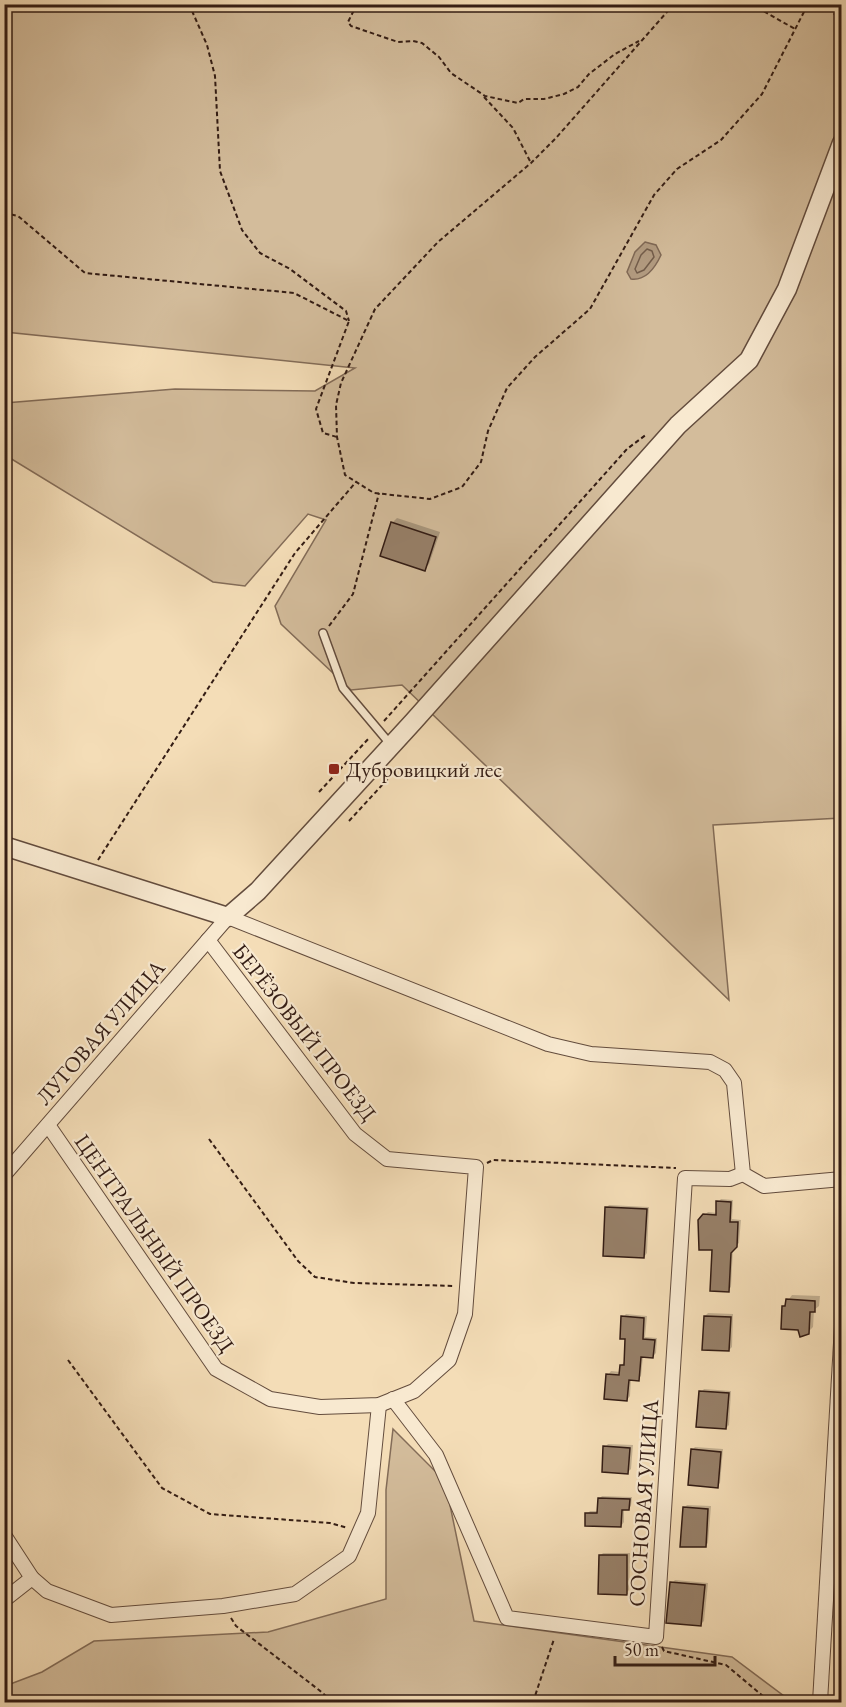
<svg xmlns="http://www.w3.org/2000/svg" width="846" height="1707" font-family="'EB Garamond',serif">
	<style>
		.green { fill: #d3bc9b; stroke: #836c58; stroke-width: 1.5 }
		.water { fill: #b29b80; stroke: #7f6855; stroke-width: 1.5 }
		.shadow { fill: #0003 }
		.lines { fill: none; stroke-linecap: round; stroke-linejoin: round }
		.shore { stroke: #725c4a; stroke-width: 1.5 }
		.building { fill: #978069; stroke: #331c14; stroke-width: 1.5 }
		.service-casing { stroke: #634c3d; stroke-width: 10 }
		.minor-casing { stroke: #634c3d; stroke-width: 16 }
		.tertiary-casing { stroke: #634c3d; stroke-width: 21 }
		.path { stroke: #331c14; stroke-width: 2; stroke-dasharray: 4.5 3; stroke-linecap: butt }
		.service { stroke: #f8e9d0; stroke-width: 7 }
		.minor { stroke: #f8e9d0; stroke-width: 14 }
		.tertiary { stroke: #f8e9d0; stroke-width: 18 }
		.poi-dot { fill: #8f2418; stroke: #f8e9d0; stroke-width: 2 }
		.labels { text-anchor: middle; stroke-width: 4.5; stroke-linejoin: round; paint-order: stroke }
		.poi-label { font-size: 22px; fill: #331c14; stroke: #f8e9d0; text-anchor: start }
		.street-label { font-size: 22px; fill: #331c14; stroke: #f8e9d0 }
	</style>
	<rect width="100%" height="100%" fill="#f4ddb7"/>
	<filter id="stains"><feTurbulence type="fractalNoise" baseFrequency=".00333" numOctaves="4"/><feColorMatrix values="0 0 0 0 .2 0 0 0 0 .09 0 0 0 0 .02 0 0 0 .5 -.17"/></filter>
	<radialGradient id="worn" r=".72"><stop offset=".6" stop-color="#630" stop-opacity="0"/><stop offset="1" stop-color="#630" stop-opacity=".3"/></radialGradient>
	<g class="green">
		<path d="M5 5H841V818L713 825 729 1000 402 685 351 690 281 624 275 606 326 520 308 514 245 586 213 582 5 455V403L175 389 315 391 355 368 5 332Z"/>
		<path d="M393 1429 445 1481 474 1621 732 1657 792 1702H5V1686L42 1672 94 1641 268 1632 386 1599V1490Z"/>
	</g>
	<path class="water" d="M645 242 656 245 661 255C655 268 646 281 631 279L627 272 635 252Z"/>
	<g class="shadow">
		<path d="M397 518 440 532 429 564 424 569 392 523Z"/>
		<path d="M721 1199 733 1200 732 1219 741 1220 739 1243 733 1248 731 1287 728 1290 714 1249 699 1220 708 1212 717 1213 718 1202Z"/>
		<path d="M609 1205 649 1207 647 1253 644 1257 606 1208Z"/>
		<path d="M792 1295 820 1296 819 1306 814 1310 813 1327 808 1332 783 1307Z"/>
		<path d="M708 1313 733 1314 732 1347 729 1350 705 1316Z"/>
		<path d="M626 1314 647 1316 645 1337 657 1338 656 1353 653 1356H643L641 1376 638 1379 631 1378 630 1396 627 1400 608 1375 611 1371 621 1372V1366L624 1362 627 1338 623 1317Z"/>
		<path d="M704 1389 731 1391 729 1425 726 1428 701 1392Z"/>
		<path d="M608 1444 633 1445 631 1469 628 1472 605 1447Z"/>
		<path d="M695 1447 723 1449 720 1483 717 1486 692 1450Z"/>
		<path d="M602 1496 632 1497 631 1506 628 1509H624V1522L621 1526 587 1514 590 1511H599V1499Z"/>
		<path d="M687 1505 711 1506 708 1543 705 1546 684 1508Z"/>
		<path d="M603 1553H630L629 1590 626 1593 600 1556Z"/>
		<path d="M675 1580 708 1583 704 1621 701 1624 672 1583Z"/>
	</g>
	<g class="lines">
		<path class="shore" d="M647 249 652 251 654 257 644 270 637 273 635 269 641 255Z"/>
	</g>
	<g class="building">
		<path d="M391 522 436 537 425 571 380 556Z"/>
		<path d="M716 1201 731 1202 730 1222H738L737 1247 731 1253 729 1292 710 1291 712 1250H699L698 1220 703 1214 716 1215Z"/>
		<path d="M605 1207 647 1209 644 1258 603 1256Z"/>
		<path d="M786 1299 815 1301V1312H810L809 1334 800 1337 798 1330 781 1329 782 1306H785Z"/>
		<path d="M621 1316 644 1318 643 1339 655 1340 653 1358 641 1357 639 1381 629 1380 627 1401 604 1399 606 1374 619 1375 620 1365H624L625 1339H620Z"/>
		<path d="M704 1316 731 1317 729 1351 702 1350Z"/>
		<path d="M699 1391 729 1393 726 1429 696 1427Z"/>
		<path d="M603 1446 630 1448 628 1474 602 1472Z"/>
		<path d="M691 1449 721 1452 718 1488 688 1485Z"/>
		<path d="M598 1498 630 1499 629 1510H622L621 1527 585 1526V1513H597Z"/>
		<path d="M683 1507 708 1509 706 1547H680Z"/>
		<path d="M599 1555H627V1595L598 1594Z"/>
		<path d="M670 1582 705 1585 701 1626 666 1623Z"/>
	</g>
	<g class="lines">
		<defs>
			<path id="service" d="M323 633 343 688 391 745"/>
			<g id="minor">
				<path d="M48 1125 216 1369 270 1399 320 1407 379 1405 414 1391 449 1360 465 1314 476 1167 387 1159 355 1134 208 940"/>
				<path d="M4 1175 228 917 548 1044 591 1054 710 1062 725 1070 734 1083 743 1174 764 1186 842 1179"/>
				<path d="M393 1399 436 1455 507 1618 656 1637 685 1178 730 1179 743 1174"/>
				<path d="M4 1535 32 1578 47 1591 111 1615 223 1606 295 1594 349 1556 368 1513 379 1405"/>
				<path d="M4 1600 32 1578"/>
				<path d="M820 1702 842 1326"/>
			</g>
			<path id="tertiary" d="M4 846 228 917 258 891 413 722 678 425 749 360 787 289 842 143"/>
		</defs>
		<use href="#service" class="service-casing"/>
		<use href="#minor" class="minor-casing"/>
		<use href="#tertiary" class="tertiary-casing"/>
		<g class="path">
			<path d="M189 4 207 45 215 76 220 171 242 230 260 253 290 269 346 311 349 321"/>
			<path d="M357 4 348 22 351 26 398 42 413 41 422 43 439 57 451 73 485 96 518 103 524 99H544L564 94 578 87 589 74 615 54 639 41"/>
			<path d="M664 4 670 9"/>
			<path d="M674 4 556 138 531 163 438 242 375 309 341 383 336 405 337 437 345 475 374 493 430 499 462 487 481 462 488 431 507 388 535 357 590 309 654 195 677 169 721 140 762 94 808 4"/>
			<path d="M751 4 795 29"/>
			<path d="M822 4 842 20"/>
			<path d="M484 97 513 128 531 163"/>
			<path d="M839 127 842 121"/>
			<path d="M4 213 18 216 85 273 294 293 349 321 316 409 323 433 337 437"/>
			<path d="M329 626 353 594 379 493"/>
			<path d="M384 721 627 449 647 434"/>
			<path d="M319 792 370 737"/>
			<path d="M349 821 395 771"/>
			<path d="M98 860 295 553 356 482"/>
			<path d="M209 1139 298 1261 315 1277 354 1283 454 1286"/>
			<path d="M487 1163 493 1160 676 1168"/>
			<path d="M68 1360 162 1488 210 1514 330 1523 348 1528"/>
			<path d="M231 1618 236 1626 319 1690 333 1702"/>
			<path d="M662 1647 664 1651 726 1665 770 1702"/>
			<path d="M533 1702 554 1639"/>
		</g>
		<use href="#service" class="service"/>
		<use href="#minor" class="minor"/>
		<use href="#tertiary" class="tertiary"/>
	</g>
	<rect class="poi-dot" x="328" y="763" width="12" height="12" rx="3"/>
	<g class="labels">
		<g class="poi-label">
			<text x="346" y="777">Дубровицкий лес</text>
		</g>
		<g class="street-label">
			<text transform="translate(100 1032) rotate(-49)" y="8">ЛУГОВАЯ УЛИЦА</text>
			<text transform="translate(305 1032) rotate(52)" y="8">БЕРЁЗОВЫЙ ПРОЕЗД</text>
			<text transform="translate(155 1243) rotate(55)" y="8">ЦЕНТРАЛЬНЫЙ ПРОЕЗД</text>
			<text transform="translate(643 1503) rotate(-86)" y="8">СОСНОВАЯ УЛИЦА</text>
		</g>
	</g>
	<rect width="846" height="1707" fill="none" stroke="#f4ddb7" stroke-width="24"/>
	<rect x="6" y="6" width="834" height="1695" fill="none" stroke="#331c14" stroke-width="3"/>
	<rect x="12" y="12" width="822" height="1683" fill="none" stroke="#331c14" stroke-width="1.5"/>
	<path d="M615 1656v9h100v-9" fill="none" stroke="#331c14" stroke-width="3"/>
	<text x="624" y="1656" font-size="18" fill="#331c14" stroke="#f8e9d0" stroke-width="4.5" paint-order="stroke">50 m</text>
	<rect width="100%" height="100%" filter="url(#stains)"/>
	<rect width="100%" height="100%" fill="url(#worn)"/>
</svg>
